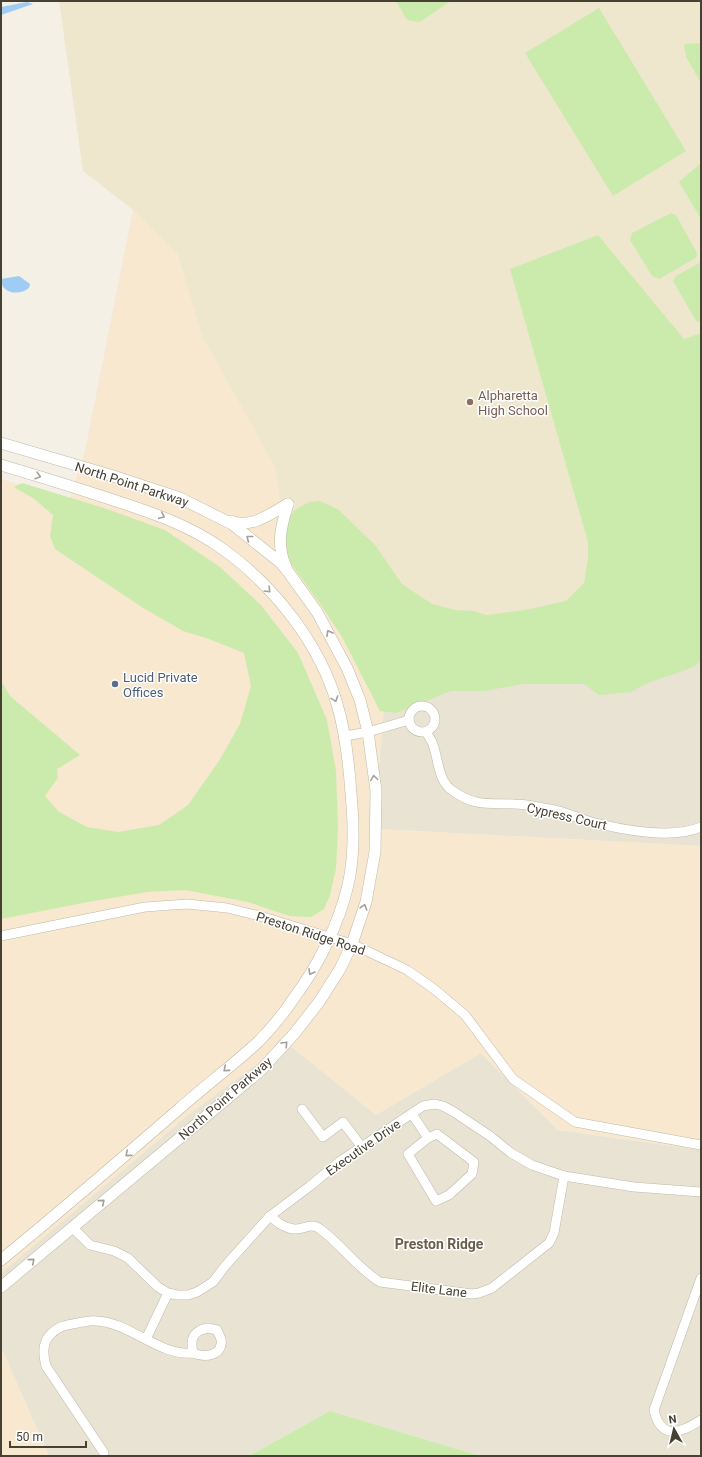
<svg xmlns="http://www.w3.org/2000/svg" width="702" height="1457" font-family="Roboto,sans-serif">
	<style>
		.residential { fill: #e8e3d3 }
		.commercial { fill: #f7e8cf }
		.education { fill: #eee7ce }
		.green { fill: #cbebac }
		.water { fill: #9eccf4 }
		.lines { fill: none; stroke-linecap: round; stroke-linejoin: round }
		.minor-casing { stroke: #c0b9a7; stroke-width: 10 }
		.tertiary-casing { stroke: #c0b9a7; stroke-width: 12 }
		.minor { stroke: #fff; stroke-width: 9 }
		.tertiary { stroke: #fff; stroke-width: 11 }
		.oneway { stroke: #a3a09a }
		.education-dot { fill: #8d6e63; stroke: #fff; stroke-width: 1.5 }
		.service-dot { fill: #5c6f8a; stroke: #fff; stroke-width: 1.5 }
		.labels { text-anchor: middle; stroke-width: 3; stroke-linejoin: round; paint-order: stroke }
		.education-label { font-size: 13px; fill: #785e54; stroke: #fff; text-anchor: start }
		.street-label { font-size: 13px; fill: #474134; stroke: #fff }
		.service-label { font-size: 13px; fill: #4e5e75; stroke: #fff; text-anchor: start }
		.neighbourhood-label { font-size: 14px; font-weight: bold; fill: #6a5f4b; stroke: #fff }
	</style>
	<rect width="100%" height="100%" fill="#f4f0e5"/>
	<g class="residential">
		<path d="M701 632V846L378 829 377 790 384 706Z"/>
		<path d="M280 1037 376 1115 481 1053 558 1130 701 1150V1456H480L330 1411 249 1456H49L1 1347V1273L188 1115 266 1057Z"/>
	</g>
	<g class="commercial">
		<path d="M133 210 178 255 202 336 275 467 289 556 340 624 384 706 377 790 378 829 701 846V1150L558 1130 481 1053 376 1115 280 1038 266 1057 188 1115 1 1273V919L44 910 35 811 47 792 58 778 1 681V479L69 501 85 451Z"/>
		<path d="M1 1347 49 1456H1Z"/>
	</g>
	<path class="education" d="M59 1H701V610L358 651 289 556 275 467 202 336 178 255 133 210 83 171Z"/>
	<g class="green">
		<path d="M396 1H451L420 22 407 20Z"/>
		<path d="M599 8 686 151 613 196 525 53Z"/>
		<path d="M701 43V83L686 57 684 44Z"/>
		<path d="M701 163V219L679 182Z"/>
		<path d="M671 213 676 215 697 253 696 258 659 279 652 276 630 240 632 233Z"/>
		<path d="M598 235 684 339 701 333V660L694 667 645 684 631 692 599 695 584 684H523L484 691H451L396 713 380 711 342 637 323 608 291 564 282 543 286 521 295 510 309 502 320 501 339 510 375 545 402 584 432 604 456 610 474 611 486 615 525 610 566 601 584 583 588 557V542L510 269Z"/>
		<path d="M701 262V322L696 321 673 281 676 276Z"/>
		<path d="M22 483 104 508 165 530 220 567 261 605 298 653 327 720 336 771 338 827 336 869 330 895 324 909 311 917 289 916 248 902 185 890 147 892 88 902 1 919V681L10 696 80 755 57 769 58 778 45 796 59 812 87 827 118 832 159 825 188 805 219 761 240 724 251 686 244 653 209 639 183 631 140 606 55 549 50 536 53 515 33 498 14 487Z"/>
		<path d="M330 1411 480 1456H249Z"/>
	</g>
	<g class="water">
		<path d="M27 2 33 4 1 15V7Z"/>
		<path d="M19 276 30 284 29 288C19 296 1 294 1 279Z"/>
	</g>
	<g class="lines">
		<defs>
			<g id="minor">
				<circle cx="422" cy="719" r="13"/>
				<path d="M426 732C428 735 430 738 432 742 439 758 437 781 453 791 475 807 490 803 514 804 526 804 538 807 550 809 563 811 575 817 588 821 618 829 671 840 701 827"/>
				<path d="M345 736 368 732 409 720"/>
				<path d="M1 936 145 907 187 904 227 908 260 916 352 944 407 970 434 989 465 1015 513 1079 575 1122 701 1145"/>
				<path d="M302 1109 323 1137 343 1122 361 1146"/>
				<path d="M412 1114 428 1138"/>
				<path d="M437 1134 474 1162 472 1174 449 1195 436 1201 408 1154 428 1138Z"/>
				<path d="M270 1216C277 1222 284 1228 294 1229 303 1230 311 1222 320 1229 342 1245 357 1268 380 1282L472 1294 479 1293 492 1288 549 1243 554 1233 564 1176"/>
				<path d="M72 1227 90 1245 114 1251 128 1258 158 1287 168 1293 177 1295H188L197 1292 213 1282 225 1266 270 1216 310 1186 339 1162 423 1106 435 1104 443 1106 454 1112 490 1136 511 1153 532 1165 564 1176 634 1187 701 1192"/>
				<path d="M701 1278 654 1410C661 1441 681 1433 701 1420"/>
				<path d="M208 1328 217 1330C218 1333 220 1336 221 1339 224 1356 204 1358 193 1353 190 1338 193 1331 208 1328Z"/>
				<path d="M146 1339 168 1293"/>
				<path d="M104 1453 46 1366C43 1355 42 1343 50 1335 58 1326 66 1325 78 1323 83 1322 90 1320 96 1321 130 1322 158 1356 193 1353"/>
			</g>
			<g id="tertiary">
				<path d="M1 443 110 475 180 498 232 524 281 563 289 573 317 612 347 668 360 700 368 732 376 791 375 852 366 902 352 944 340 969 319 1002 294 1034 260 1071 1 1287"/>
				<path d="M1 465C38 476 74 487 110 499 150 512 190 525 224 550 274 586 320 644 337 704 346 734 349 764 351 794 354 825 355 855 348 885 339 924 318 966 294 998 284 1013 271 1029 258 1042 233 1065 205 1086 179 1109 120 1160 61 1211 1 1260"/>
				<path d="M230 521C251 529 270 514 288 504"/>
				<path d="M286 567C276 545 281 526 288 504"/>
			</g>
		</defs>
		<use href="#minor" class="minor-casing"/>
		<use href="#tertiary" class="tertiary-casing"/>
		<use href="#minor" class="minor"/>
		<use href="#tertiary" class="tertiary"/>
	</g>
	<defs><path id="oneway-chevron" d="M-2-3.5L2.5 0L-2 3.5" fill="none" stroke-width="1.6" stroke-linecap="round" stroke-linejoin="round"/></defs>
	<g class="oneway">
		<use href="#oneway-chevron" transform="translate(38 476) rotate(16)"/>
		<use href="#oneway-chevron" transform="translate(162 516) rotate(25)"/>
		<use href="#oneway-chevron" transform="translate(249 538) rotate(-142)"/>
		<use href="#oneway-chevron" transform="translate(268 590) rotate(45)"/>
		<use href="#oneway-chevron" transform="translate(329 633) rotate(-119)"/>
		<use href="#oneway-chevron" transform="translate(335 699) rotate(70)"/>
		<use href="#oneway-chevron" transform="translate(374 778) rotate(-98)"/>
		<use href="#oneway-chevron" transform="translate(364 907) rotate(-73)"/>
		<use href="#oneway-chevron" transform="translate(311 972) rotate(120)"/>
		<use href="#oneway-chevron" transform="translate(285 1044) rotate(-47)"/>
		<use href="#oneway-chevron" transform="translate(226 1069) rotate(140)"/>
		<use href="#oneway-chevron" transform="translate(128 1154) rotate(139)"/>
		<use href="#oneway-chevron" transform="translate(102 1202) rotate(-40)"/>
		<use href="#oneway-chevron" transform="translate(32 1261) rotate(-40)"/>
	</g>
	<circle class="education-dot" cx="470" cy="402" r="4"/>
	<circle class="service-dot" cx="115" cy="684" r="4"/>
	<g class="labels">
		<g class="education-label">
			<text x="478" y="400">Alpharetta<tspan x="478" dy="15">High School</tspan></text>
		</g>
		<g class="street-label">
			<text transform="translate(132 484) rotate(18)" y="5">North Point Parkway</text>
			<text transform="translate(567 816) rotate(13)" y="5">Cypress Court</text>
			<text transform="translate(311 933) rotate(18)" y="5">Preston Ridge Road</text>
			<text transform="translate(225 1098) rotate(-41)" y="5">North Point Parkway</text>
			<text transform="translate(363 1147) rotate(-35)" y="5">Executive Drive</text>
			<text transform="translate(439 1289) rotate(7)" y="5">Elite Lane</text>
		</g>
		<g class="service-label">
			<text x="123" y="682">Lucid Private<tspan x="123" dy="15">Offices</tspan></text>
		</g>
		<g class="neighbourhood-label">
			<text x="439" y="1249">Preston Ridge</text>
		</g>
	</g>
	<rect width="702" height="1457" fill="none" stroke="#474134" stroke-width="4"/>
	<g transform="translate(674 1429) rotate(352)" stroke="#ffffff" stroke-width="3" paint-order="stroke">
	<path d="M0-3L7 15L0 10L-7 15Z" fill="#474134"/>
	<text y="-6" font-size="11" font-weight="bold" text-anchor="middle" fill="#474134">N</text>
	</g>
	<path d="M10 1441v6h76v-6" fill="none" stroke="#474134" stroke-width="2"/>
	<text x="16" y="1441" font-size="12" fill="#474134" stroke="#ffffff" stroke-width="3" paint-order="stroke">50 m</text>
</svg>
